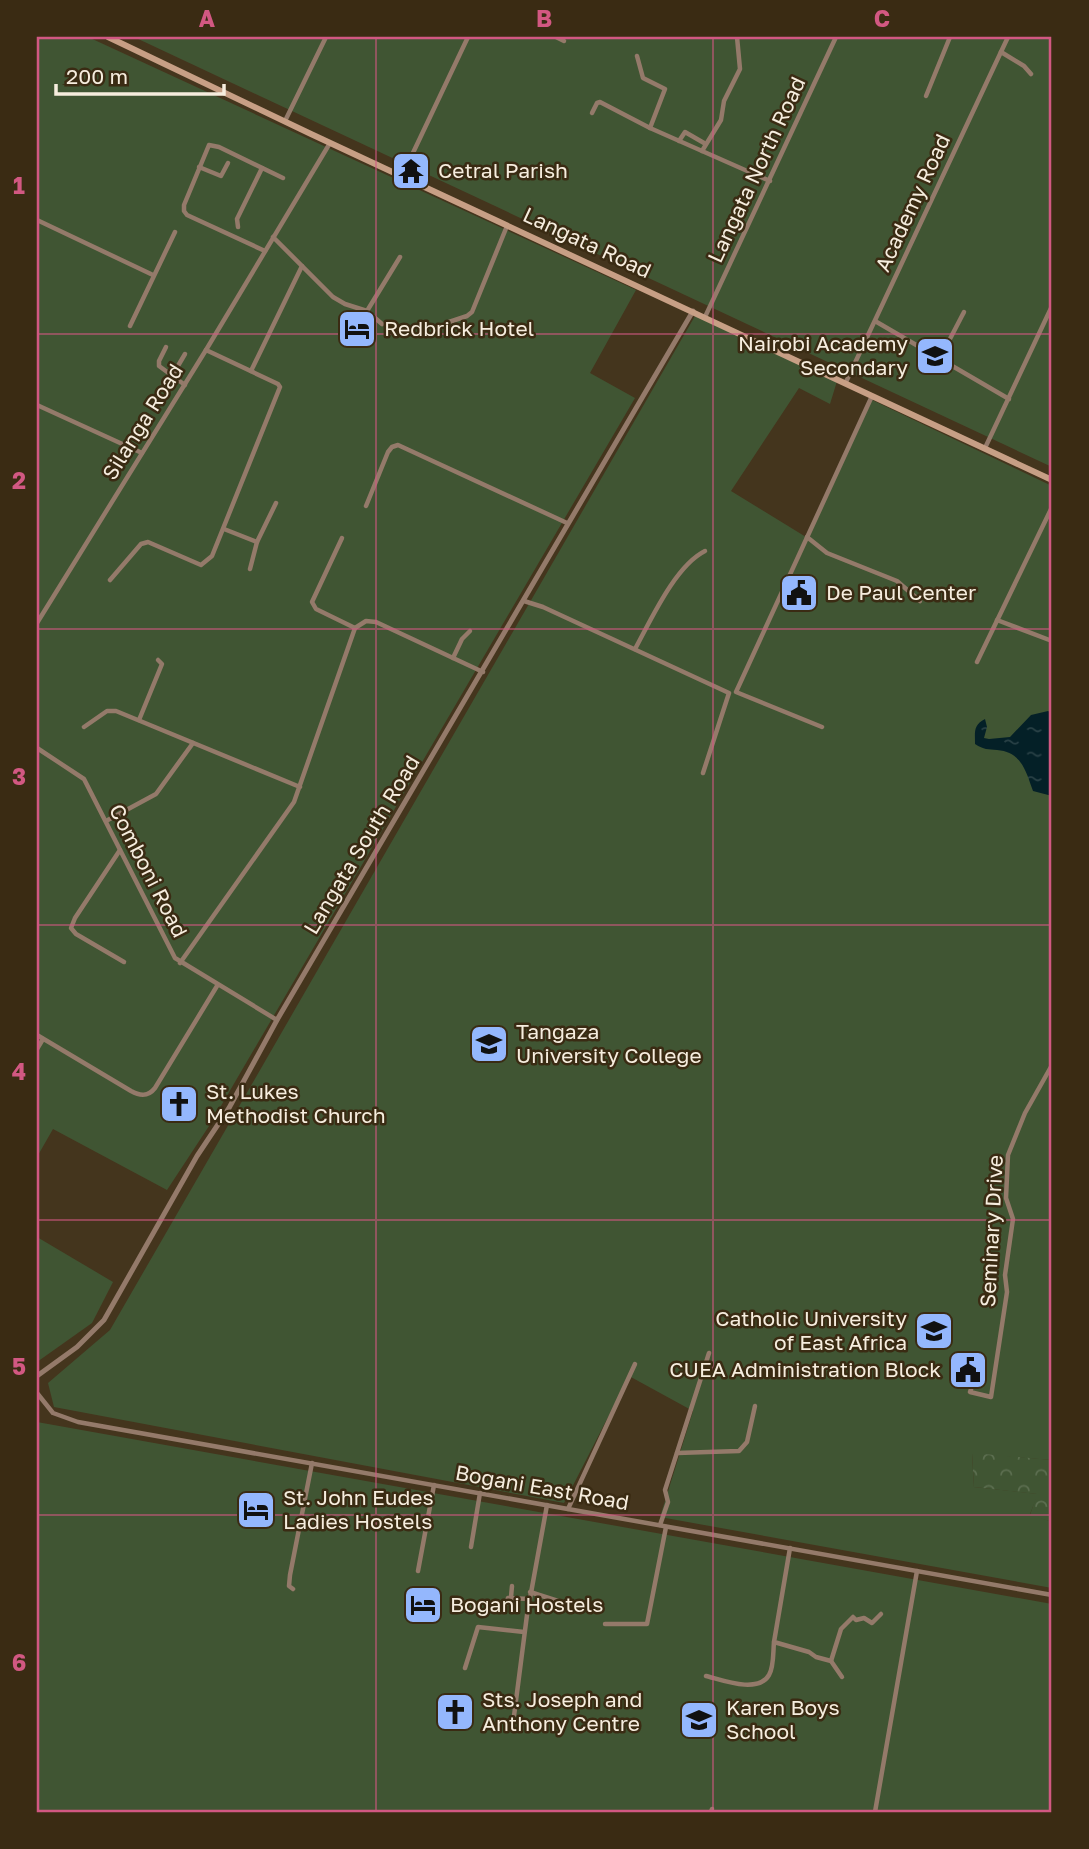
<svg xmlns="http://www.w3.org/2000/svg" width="1089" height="1849" font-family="'Golos Text',sans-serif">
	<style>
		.green { fill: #405533 }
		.forest { fill: url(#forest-crowns) }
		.water { fill: url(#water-ripples) }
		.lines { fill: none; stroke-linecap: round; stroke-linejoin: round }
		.minor { stroke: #947a6a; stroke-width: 4.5 }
		.tertiary { stroke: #947a6a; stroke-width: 5 }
		.secondary { stroke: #c79f85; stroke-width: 6 }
		.grid { fill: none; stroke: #d25882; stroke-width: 2; stroke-opacity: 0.55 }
		.labels { text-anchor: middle; stroke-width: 5; stroke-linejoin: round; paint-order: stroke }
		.street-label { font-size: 21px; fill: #f6edde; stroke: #3a2b13 }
		.poi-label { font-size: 21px; fill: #f6edde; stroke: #3a2b13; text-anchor: start }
		.neatline { fill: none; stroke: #d25882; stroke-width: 2.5 }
		.grid-label { font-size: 23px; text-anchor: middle; font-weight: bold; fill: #d25882 }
	</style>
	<defs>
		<pattern id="forest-crowns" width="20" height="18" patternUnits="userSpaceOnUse" patternTransform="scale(1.75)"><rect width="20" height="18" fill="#405533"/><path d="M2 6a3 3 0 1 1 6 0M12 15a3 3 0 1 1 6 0" fill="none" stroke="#5c6e50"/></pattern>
		<pattern id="water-ripples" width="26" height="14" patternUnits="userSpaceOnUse" patternTransform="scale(1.75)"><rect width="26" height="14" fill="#042027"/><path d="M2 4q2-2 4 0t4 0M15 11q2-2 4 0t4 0" fill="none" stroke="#294146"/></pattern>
	</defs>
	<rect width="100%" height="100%" fill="#44351d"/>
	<g class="green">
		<path d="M37 37H88L636 290 590 373 635 398 211 1123 167 1190 53 1129 37 1157Z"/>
		<path d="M134 37H1052V467Z"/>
		<path d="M695 316 838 378 830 404 799 388 731 491 806 537 870 399 1052 486V1460L972 1454 974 1487 1038 1494 1030 1514 1052 1522V1588L660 1517 693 1411 629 1376 564 1503 54 1407 48 1383 110 1330Z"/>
		<path d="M37 1237 113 1282 92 1323 37 1362Z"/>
		<path d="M37 1422 1052 1604V1812H37Z"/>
	</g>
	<path class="forest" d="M972 1453 1052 1460V1522L1030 1515 1037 1494 974 1487Z"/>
	<path class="water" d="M1048 711 1052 713V796L1033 791C1026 772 1022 752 997 750 988 749 984 750 975 744 975 732 973 725 985 719L987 727 984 738 989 739 1010 737 1031 715Z"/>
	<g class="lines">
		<g class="minor">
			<path d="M556 37 564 41"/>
			<path d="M1001 52 1024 66 1031 74"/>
			<path d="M637 56 643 78 665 89 650 128 770 181"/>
			<path d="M926 96 950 37"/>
			<path d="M592 113 597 103 600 102 650 128"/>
			<path d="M285 121 326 37"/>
			<path d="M679 141 685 132 704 143"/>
			<path d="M702 151 721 120 724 101 740 69 737 37"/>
			<path d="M199 167 221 176 228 163"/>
			<path d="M402 176 468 37"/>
			<path d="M37 220 153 275"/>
			<path d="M238 227 237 219 262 168"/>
			<path d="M273 237 333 297 345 304 367 311 382 324"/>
			<path d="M265 251 187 215 184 211V205L209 145 219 147 283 178"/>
			<path d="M367 311 400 257"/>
			<path d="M705 317 836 37"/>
			<path d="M875 321 1009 399"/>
			<path d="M446 323 467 316 472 312 507 226"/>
			<path d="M130 326 175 232"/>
			<path d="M166 347 159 361V366L185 385"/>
			<path d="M940 358 964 312"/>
			<path d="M251 371 302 266"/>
			<path d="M172 376 185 354"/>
			<path d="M846 382 1008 37"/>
			<path d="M37 405 142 453"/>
			<path d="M985 448 1052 306"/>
			<path d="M366 506 388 452 392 447 398 445 567 523"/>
			<path d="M224 529 257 542"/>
			<path d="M807 537 827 553 897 581 920 601"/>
			<path d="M342 538 312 602 316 609 355 628"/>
			<path d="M250 569 257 542 276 503"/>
			<path d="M110 580 141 544 148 542 201 565 212 556 280 387 278 384 206 350"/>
			<path d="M524 601 543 607 729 693 703 773"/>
			<path d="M997 620 1052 641"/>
			<path d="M37 623 206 350 330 143"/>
			<path d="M635 649C651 620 675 566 705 551"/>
			<path d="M453 658 462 639 470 631"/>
			<path d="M977 662 1052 507"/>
			<path d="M139 720 162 664 158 660"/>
			<path d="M84 727 107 711H116L300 787"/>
			<path d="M822 727 736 692 872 396"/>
			<path d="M37 748 84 779 175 958 277 1020"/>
			<path d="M106 821 156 794 193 743"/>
			<path d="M120 850 75 918 71 928 76 934 124 962"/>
			<path d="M180 963 294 802 355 628 366 621 376 622 483 672"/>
			<path d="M37 1035 131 1091C140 1096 148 1097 155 1088L217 986"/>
			<path d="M37 1049 43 1039"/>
			<path d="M974 1362 975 1378 970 1392 991 1397 1007 1292 1005 1275 1013 1219 1006 1198 1008 1155 1025 1113 1052 1065"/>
			<path d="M37 1393 53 1413 78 1422 1052 1595"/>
			<path d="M677 1453 739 1451 747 1442 755 1406"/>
			<path d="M568 1509 635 1364"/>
			<path d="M660 1525 668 1502 665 1490 709 1353"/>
			<path d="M471 1547 480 1493"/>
			<path d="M790 1548 774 1642 809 1652 816 1657 831 1661 841 1629 853 1617 856 1620 864 1618 872 1623 881 1614"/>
			<path d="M418 1571 434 1485"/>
			<path d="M293 1589 289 1586 290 1575 312 1463"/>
			<path d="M530 1592 558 1601 564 1608"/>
			<path d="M511 1597 512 1586"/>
			<path d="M504 1608 508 1598 529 1599"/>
			<path d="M605 1624H647L666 1527"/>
			<path d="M831 1661 842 1677"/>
			<path d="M465 1668 478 1627 524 1632"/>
			<path d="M706 1676C722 1680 758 1694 769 1675 774 1667 773 1652 774 1642"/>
			<path d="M514 1716 527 1615 547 1505"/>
			<path d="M711 1812 712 1809"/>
			<path d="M875 1812 917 1571"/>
		</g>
		<path class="tertiary" d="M37 1376 77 1347 104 1320 197 1156 229 1108 277 1020 693 311"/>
		<path class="secondary" d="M108 37 311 134 1052 480"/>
	</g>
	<path class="grid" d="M376 37V1812M713 37V1812M37 334H1052M37 629H1052M37 925H1052M37 1220H1052M37 1515H1052"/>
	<defs>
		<symbol id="temple-square" viewBox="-11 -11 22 22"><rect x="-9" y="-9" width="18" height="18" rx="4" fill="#94b7fd" stroke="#3a2b13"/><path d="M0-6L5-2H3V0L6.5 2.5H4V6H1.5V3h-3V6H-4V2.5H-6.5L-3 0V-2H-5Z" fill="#111"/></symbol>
		<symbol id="hotel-square" viewBox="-11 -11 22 22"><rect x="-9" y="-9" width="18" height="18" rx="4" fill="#94b7fd" stroke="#3a2b13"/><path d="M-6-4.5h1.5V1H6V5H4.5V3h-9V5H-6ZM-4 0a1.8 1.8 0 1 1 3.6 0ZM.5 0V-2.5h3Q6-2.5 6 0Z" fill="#111"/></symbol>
		<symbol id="school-square" viewBox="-11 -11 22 22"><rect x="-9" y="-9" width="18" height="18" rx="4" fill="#94b7fd" stroke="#3a2b13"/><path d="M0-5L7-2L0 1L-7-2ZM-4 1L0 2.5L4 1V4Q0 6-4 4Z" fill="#111"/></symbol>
		<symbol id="civic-square" viewBox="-11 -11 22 22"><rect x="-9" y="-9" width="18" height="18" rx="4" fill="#94b7fd" stroke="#3a2b13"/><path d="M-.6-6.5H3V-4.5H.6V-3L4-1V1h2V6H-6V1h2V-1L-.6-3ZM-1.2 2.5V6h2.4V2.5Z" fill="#111"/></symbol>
		<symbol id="church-square" viewBox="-11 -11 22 22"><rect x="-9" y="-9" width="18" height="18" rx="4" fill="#94b7fd" stroke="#3a2b13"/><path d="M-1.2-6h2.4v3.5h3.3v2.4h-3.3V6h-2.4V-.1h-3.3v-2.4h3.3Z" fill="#111"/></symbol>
		<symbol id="university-square" viewBox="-11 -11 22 22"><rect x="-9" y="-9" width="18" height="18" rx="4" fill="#94b7fd" stroke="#3a2b13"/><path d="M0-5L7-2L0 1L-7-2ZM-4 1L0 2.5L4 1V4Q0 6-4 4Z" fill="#111"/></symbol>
	</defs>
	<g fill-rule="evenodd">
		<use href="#temple-square" x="389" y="149" width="44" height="44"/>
		<use href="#hotel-square" x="335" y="307" width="44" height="44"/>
		<use href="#school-square" x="913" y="334" width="44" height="44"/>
		<use href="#civic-square" x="777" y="571" width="44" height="44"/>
		<use href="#school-square" x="467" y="1022" width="44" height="44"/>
		<use href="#church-square" x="157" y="1082" width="44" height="44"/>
		<use href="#university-square" x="912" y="1309" width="44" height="44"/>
		<use href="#civic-square" x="946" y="1348" width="44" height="44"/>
		<use href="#hotel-square" x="234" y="1488" width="44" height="44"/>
		<use href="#hotel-square" x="401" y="1583" width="44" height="44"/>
		<use href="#church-square" x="433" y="1690" width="44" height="44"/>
		<use href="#school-square" x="677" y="1698" width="44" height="44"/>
	</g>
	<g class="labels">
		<g class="street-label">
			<text transform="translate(757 170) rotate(-65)" y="7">Langata North Road</text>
			<text transform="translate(913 203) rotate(-65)" y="7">Academy Road</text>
			<text transform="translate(587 243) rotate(25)" y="7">Langata Road</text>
			<text transform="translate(143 422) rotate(-58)" y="7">Silanga Road</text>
			<text transform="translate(362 845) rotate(-59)" y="7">Langata South Road</text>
			<text transform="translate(148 871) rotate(63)" y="7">Comboni Road</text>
			<text transform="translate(992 1231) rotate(-87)" y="7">Seminary Drive</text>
			<text transform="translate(542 1488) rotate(10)" y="7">Bogani East Road</text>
		</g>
		<g class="poi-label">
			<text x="438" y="178">Cetral Parish</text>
			<text x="384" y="336">Redbrick Hotel</text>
			<text x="908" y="351" text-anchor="end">Nairobi Academy<tspan x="908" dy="24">Secondary</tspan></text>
			<text x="826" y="600">De Paul Center</text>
			<text x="516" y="1039">Tangaza<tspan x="516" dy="24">University College</tspan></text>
			<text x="206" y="1099">St. Lukes<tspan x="206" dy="24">Methodist Church</tspan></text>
			<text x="907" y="1326" text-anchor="end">Catholic University<tspan x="907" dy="24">of East Africa</tspan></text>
			<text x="941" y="1377" text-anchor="end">CUEA Administration Block</text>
			<text x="283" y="1505">St. John Eudes<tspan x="283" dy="24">Ladies Hostels</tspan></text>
			<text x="450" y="1612">Bogani Hostels</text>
			<text x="482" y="1707">Sts. Joseph and<tspan x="482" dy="24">Anthony Centre</tspan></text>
			<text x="726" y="1715">Karen Boys<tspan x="726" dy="24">School</tspan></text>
		</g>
	</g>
	<rect width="1089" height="1849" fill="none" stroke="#3a2b13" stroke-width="77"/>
	<path d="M56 84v10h168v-10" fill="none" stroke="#f6edde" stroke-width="3.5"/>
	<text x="66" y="84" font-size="21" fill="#f6edde" stroke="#3a2b13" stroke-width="5" paint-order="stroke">200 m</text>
	<rect x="38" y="38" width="1012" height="1773" class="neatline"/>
	<g class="grid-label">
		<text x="207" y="27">A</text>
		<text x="544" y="27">B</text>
		<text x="882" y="27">C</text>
		<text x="19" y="194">1</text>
		<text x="19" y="489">2</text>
		<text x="19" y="785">3</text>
		<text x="19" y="1080">4</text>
		<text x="19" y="1375">5</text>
		<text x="19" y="1671">6</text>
	</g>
</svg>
